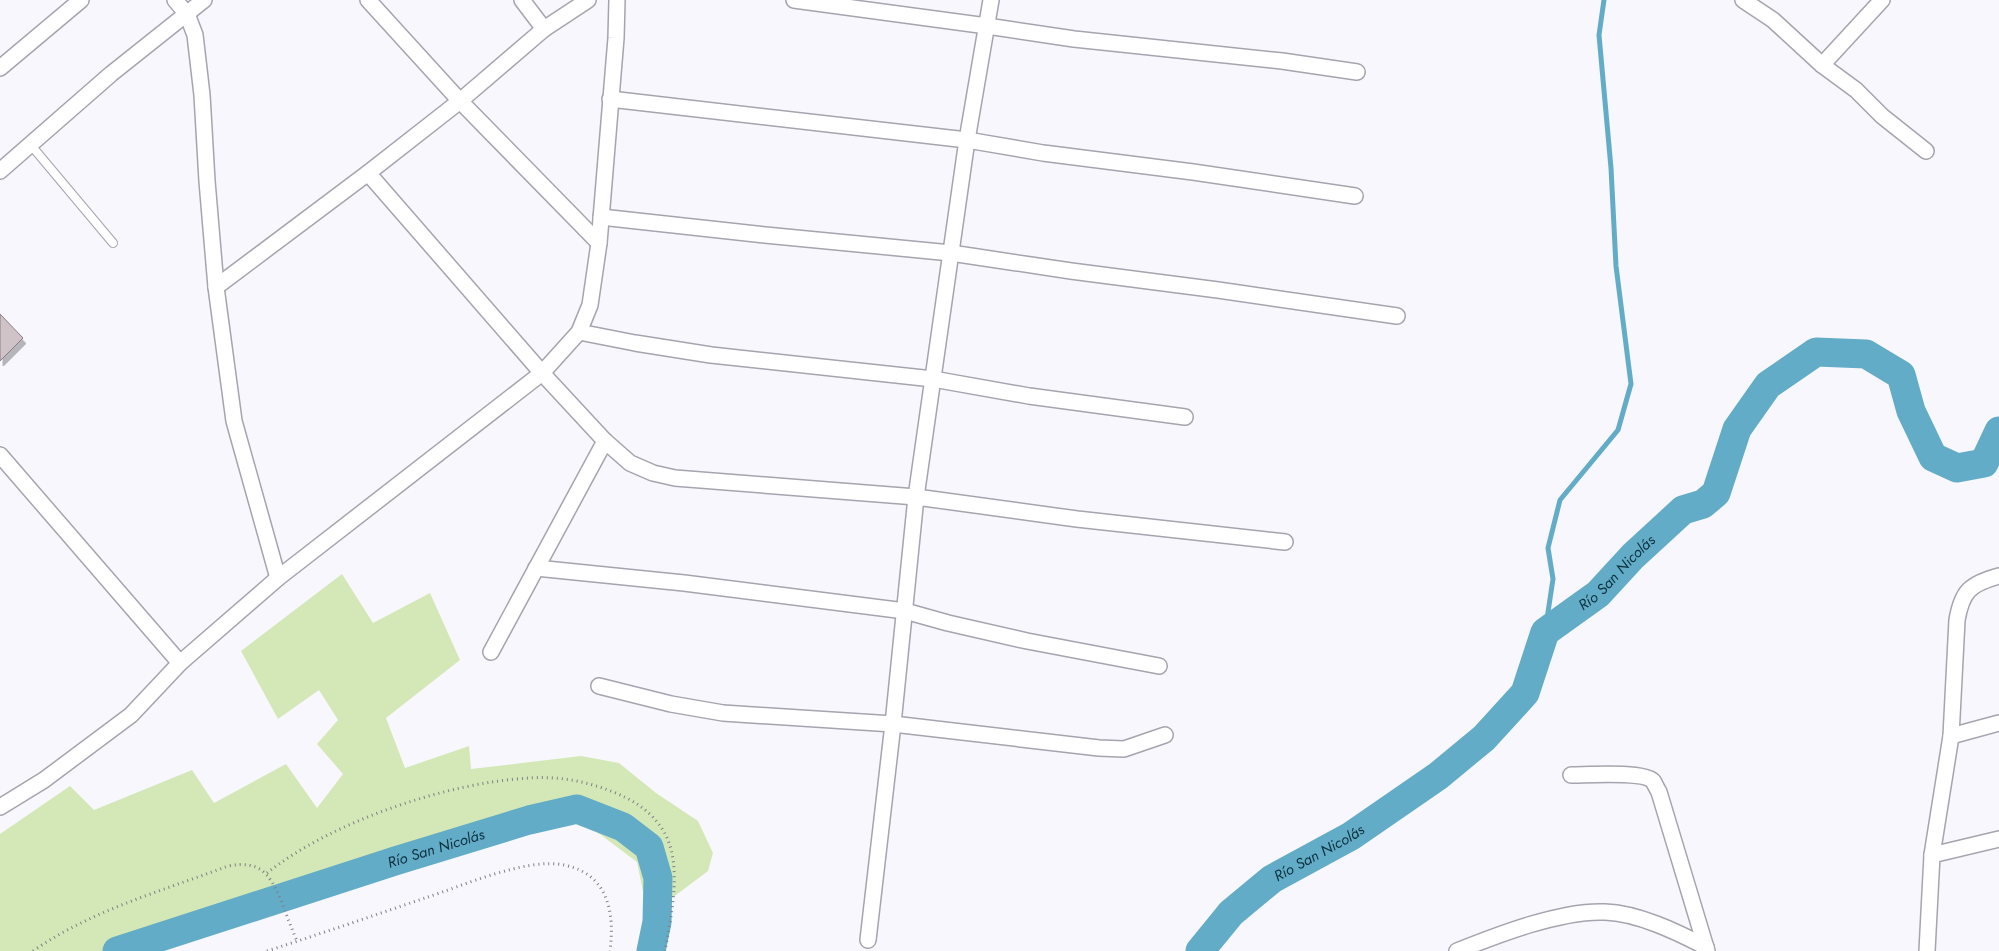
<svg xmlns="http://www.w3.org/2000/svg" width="1999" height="951" font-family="Jost,sans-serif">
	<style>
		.green { fill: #d4e8b7 }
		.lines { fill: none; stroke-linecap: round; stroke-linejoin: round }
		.stream { stroke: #63acc8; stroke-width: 5 }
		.river { stroke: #63acc8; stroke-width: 29 }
		.building { fill: #cfc3c8; stroke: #897e83; filter: url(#shadow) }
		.lane-casing { stroke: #a5a4af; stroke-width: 10 }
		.street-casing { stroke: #a5a4af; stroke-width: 18 }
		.path { stroke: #818086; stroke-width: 3; stroke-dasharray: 1 4; stroke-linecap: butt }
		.lane { stroke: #fff; stroke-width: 8 }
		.street { stroke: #fff; stroke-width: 15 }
		.labels { text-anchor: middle; stroke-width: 5; stroke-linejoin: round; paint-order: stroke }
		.water-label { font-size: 15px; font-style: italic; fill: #0c303c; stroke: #fff }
	</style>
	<defs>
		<filter id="shadow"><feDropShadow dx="3" dy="5.5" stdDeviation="0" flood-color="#0004"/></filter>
	</defs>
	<rect width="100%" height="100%" fill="#f8f7fe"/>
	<path class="green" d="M342 574 373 623 430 593 460 660 386 718 405 768 469 746 471 769 581 756 619 763 656 793 698 821 713 853 708 871 648 916 637 862 565 808 347 874 127 951H0V834L70 786 94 810 192 770 214 803 286 764 317 808 343 774 317 744 338 720 319 690 278 719 241 651Z"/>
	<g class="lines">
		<path class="stream" d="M1545 632 1553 579 1548 548 1560 500 1618 430 1631 384 1616 266 1611 168 1599 35 1604 0"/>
		<g class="river">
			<path id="s1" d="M117 951 395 861 529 820 577 809 623 827 649 847 658 878 657 922 651 951"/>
			<path id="s2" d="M1200 951 1231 913 1272 879 1351 836 1438 776 1484 738 1525 693 1545 632 1598 594 1633 556 1683 510 1703 504 1716 493 1737 429 1768 385 1816 352 1866 354 1901 375 1911 411 1933 457 1957 468 1984 463 1999 431"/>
		</g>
	</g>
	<path class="building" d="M0 314 23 338 0 361Z"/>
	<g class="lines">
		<defs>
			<path id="lane" d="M30 144 113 243"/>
			<g id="street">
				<path d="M175 0 187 14 195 35 202 95 207 181 216 287 234 421 278 578"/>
				<path d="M368 0 460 101 599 243"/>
				<path d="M522 0 544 29"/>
				<path d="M794 0 987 26 1074 39 1282 61 1357 72"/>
				<path d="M1743 0 1773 20 1822 65 1856 90 1882 116 1926 151"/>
				<path d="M1822 65 1882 0"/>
				<path d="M0 68 81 0"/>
				<path d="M610 99 967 140 1043 153 1193 172 1355 196"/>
				<path d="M0 171 111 74 204 0"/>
				<path d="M368 173 542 373 605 441 630 463 653 473 675 478 916 497 1077 519 1285 542"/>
				<path d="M601 217 765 235 951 253 1071 271 1218 290 1397 316"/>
				<path d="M216 287 368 173 460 101 544 29 588 0"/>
				<path d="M579 332 635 343 711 355 933 379 1029 396 1185 417"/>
				<path d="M0 455 180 663"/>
				<path d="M536 568 684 583 905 611 948 623 1027 641 1159 666"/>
				<path d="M491 652 605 441"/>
				<path d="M599 686 671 704 723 713 893 724 1099 748 1124 749 1165 735"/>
				<path d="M1951 736 1999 723"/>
				<path d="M1571 775C1587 775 1643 771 1653 781 1655 784 1657 789 1659 792L1707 951"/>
				<path d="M0 807 44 780 131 715 180 663 278 578 542 373 579 332 590 305 599 243 616 38 617 0"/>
				<path d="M1932 855 1999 839"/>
				<path d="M868 940 893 724 916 497 967 140 991 0"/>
				<path d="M1457 951C1497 935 1561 910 1605 912 1638 913 1677 932 1706 947"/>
				<path d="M1927 951 1932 855 1951 736 1957 620C1962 591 1970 584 1999 576"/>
			</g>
		</defs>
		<use href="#lane" class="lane-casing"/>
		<use href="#street" class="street-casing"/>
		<g class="path">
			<path d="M267 873C331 822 448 782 530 778 557 776 584 781 608 790 632 799 651 810 664 832 683 864 671 917 665 951"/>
			<path d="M33 951C92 910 162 891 228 866 260 860 269 873 281 900 286 914 291 927 297 941"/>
			<path d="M267 951C320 934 372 916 425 898 462 886 527 857 564 865 608 874 615 912 610 951"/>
		</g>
		<use href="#lane" class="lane"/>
		<use href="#street" class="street"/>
	</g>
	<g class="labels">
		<g class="water-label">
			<text dy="5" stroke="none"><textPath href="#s2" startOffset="576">Río San Nicolás</textPath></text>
			<text dy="5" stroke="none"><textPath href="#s1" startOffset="335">Río San Nicolás</textPath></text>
			<text dy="5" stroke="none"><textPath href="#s2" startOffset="156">Río San Nicolás</textPath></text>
		</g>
	</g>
</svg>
